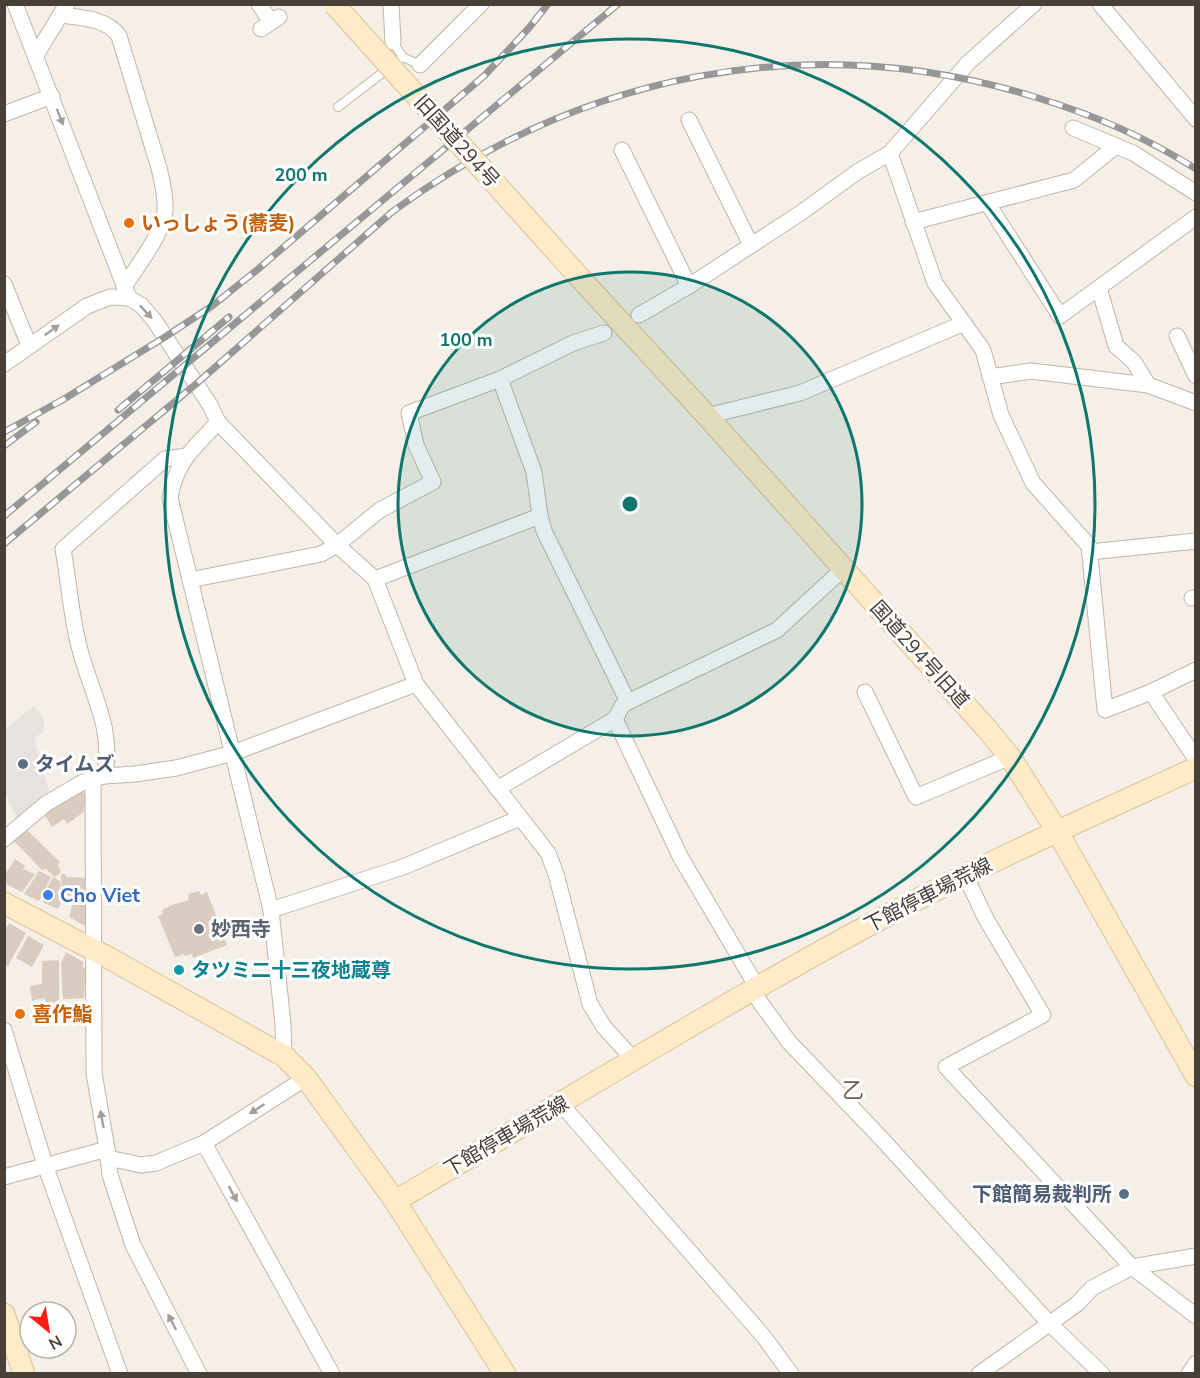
<svg xmlns="http://www.w3.org/2000/svg" width="1200" height="1378" font-family="'Nunito Sans','Noto Sans JP',sans-serif">
	<style>
		.parking { fill: #e6e2df }
		.building { fill: #daccbf }
		.lines { fill: none; stroke-linecap: round; stroke-linejoin: round }
		.lane-casing { stroke: #c1b6a9; stroke-width: 10 }
		.street-casing { stroke: #c1b6a9; stroke-width: 17 }
		.secondary-casing { stroke: #dbc196; stroke-width: 23 }
		.lane { stroke: #fff; stroke-width: 8 }
		.street { stroke: #fff; stroke-width: 15 }
		.secondary { stroke: #ffebc7; stroke-width: 21 }
		.rail-casing { stroke: #979797; stroke-width: 7 }
		.rail { stroke: #fff; stroke-width: 4.5; stroke-dasharray: 14; stroke-linecap: butt }
		.secondary-bridge-casing { stroke: #dbc196; stroke-width: 23; stroke-linecap: butt }
		.secondary-bridge { stroke: #ffebc7; stroke-width: 21 }
		.oneway { fill: #a49f9a }
		.ring { fill: none; stroke: #0f766e; stroke-width: 3 }
		.food-dot { fill: #e8710a; stroke: #fff; stroke-width: 2 }
		.service-dot { fill: #5c6f8a; stroke: #fff; stroke-width: 2 }
		.shop-dot { fill: #3f7fe0; stroke: #fff; stroke-width: 2 }
		.worship-dot { fill: #6b7280; stroke: #fff; stroke-width: 2 }
		.culture-dot { fill: #0f9aa8; stroke: #fff; stroke-width: 2 }
		.labels { text-anchor: middle; stroke-width: 6; stroke-linejoin: round; paint-order: stroke }
		.street-label { font-size: 20px; fill: #483f36; stroke: #fff }
		.food-label { font-size: 20px; font-weight: bold; fill: #c56008; stroke: #fff; text-anchor: start }
		.service-label { font-size: 20px; font-weight: bold; fill: #4e5e75; stroke: #fff; text-anchor: start }
		.shop-label { font-size: 20px; font-weight: bold; fill: #366cbe; stroke: #fff; text-anchor: start }
		.worship-label { font-size: 20px; font-weight: bold; fill: #5b616d; stroke: #fff; text-anchor: start }
		.culture-label { font-size: 20px; font-weight: bold; fill: #0d838f; stroke: #fff; text-anchor: start }
		.quarter-label { font-size: 22px; fill: #6c5b4c; stroke: #fff }
		.centre { fill: #0f766e; stroke: #fff; stroke-width: 3 }
		.ring-label { font-size: 18px; text-anchor: middle; font-weight: bold; fill: #0f766e; stroke: #fff; stroke-width: 6; stroke-linejoin: round; paint-order: stroke }
	</style>
	<rect width="100%" height="100%" fill="#f5efe7"/>
	<path class="parking" d="M34 706 44 720 43 733 34 737 49 792 17 820 5 792 4 730Z"/>
	<g class="building">
		<path d="M82 790 86 796V805L83 808 85 811 67 824 64 819 52 827 44 814Z"/>
		<path d="M25 828 60 862 58 865 61 872 55 877 46 869 42 870 14 841Z"/>
		<path d="M15 859 25 866 23 869 35 874 22 892 4 883V876Z"/>
		<path d="M39 871 51 877 39 901 24 894Z"/>
		<path d="M61 874H65L66 877 87 878 86 895 69 896 62 893Z"/>
		<path d="M53 877 60 881 61 886 57 892 64 896 58 909 44 903 42 897Z"/>
		<path d="M199 891 201 895 207 892 227 945 193 958 192 954 185 956 184 954 175 957 158 916 163 914 162 910 172 905 189 900 188 894Z"/>
		<path d="M74 899 87 900 85 926 69 917Z"/>
		<path d="M9 923 26 933 8 966 4 964V932Z"/>
		<path d="M28 936 44 945 32 967 16 958Z"/>
		<path d="M66 952 83 962V968L86 969 84 998 63 999 61 963Z"/>
		<path d="M59 960V1000L55 1002 54 1009H49L44 998 32 1001 30 986 42 984V961Z"/>
	</g>
	<g class="lines">
		<defs>
			<g id="lane">
				<path d="M393 42 403 57 420 65"/>
				<path d="M338 107 403 57"/>
			</g>
			<g id="street">
				<path d="M15 4 129 298 141 305 154 320 210 405 218 422 337 545 375 579 416 684 548 853 556 874 590 1004 604 1027 634 1060"/>
				<path d="M259 4 271 22"/>
				<path d="M391 4 393 42"/>
				<path d="M1100 4 1196 119"/>
				<path d="M61 15C81 18 107 18 119 36L159 168C162 181 166 196 165 211 163 234 137 266 124 287"/>
				<path d="M261 29 279 17"/>
				<path d="M36 55 67 4"/>
				<path d="M420 65 481 4"/>
				<path d="M4 114 52 96"/>
				<path d="M689 120 751 245"/>
				<path d="M1073 128 1133 153 1196 193"/>
				<path d="M622 150 689 286"/>
				<path d="M890 153 935 283 983 350 1001 415 1033 483 1089 546 1105 710 1151 692 1196 670"/>
				<path d="M988 204 1060 316 1196 217"/>
				<path d="M913 222 1074 180 1116 146"/>
				<path d="M4 284 29 345"/>
				<path d="M1099 288 1116 346 1134 362 1148 385"/>
				<path d="M639 315 689 286 802 212 857 172 890 153 968 63 1034 4"/>
				<path d="M1177 336 1196 376"/>
				<path d="M4 364 87 306 110 297 129 298"/>
				<path d="M990 377 1031 371 1148 385 1196 403"/>
				<path d="M500 379 534 472 540 516 544 531 628 702"/>
				<path d="M707 416 800 393 964 323"/>
				<path d="M218 422C193 450 177 459 170 498L271 910 283 1024 284 1056"/>
				<path d="M1090 552 1196 541"/>
				<path d="M375 579 540 516"/>
				<path d="M190 580 321 554 337 545 380 510 433 482 416 445 409 413 500 379 573 343 604 333"/>
				<path d="M1192 598H1196"/>
				<path d="M865 692 916 797 1010 757"/>
				<path d="M1151 692 1196 759"/>
				<path d="M615 719 681 858 757 987"/>
				<path d="M104 776C115 730 91 693 80 650 71 618 69 582 63 549L165 459 187 456"/>
				<path d="M93 779 94 1073 107 1149 110 1175 133 1245 199 1374"/>
				<path d="M497 789 615 719 622 706 628 702 777 630 843 569"/>
				<path d="M4 839 47 803 83 782 104 776 135 774 176 768 233 753 416 684"/>
				<path d="M965 875 986 919 1043 1015 946 1067 1132 1267 1196 1316"/>
				<path d="M271 910 403 867 520 818"/>
				<path d="M752 991 789 1042 881 1138 1049 1323 1102 1374"/>
				<path d="M4 1030 45 1165 120 1374"/>
				<path d="M561 1104 764 1337 791 1374"/>
				<path d="M204 1143 332 1374"/>
				<path d="M108 1158 141 1165 156 1163 204 1143 306 1078"/>
				<path d="M4 1177 107 1149"/>
				<path d="M979 1374 1077 1304 1092 1288 1132 1267 1196 1256"/>
				<path d="M1189 1374 1196 1363"/>
			</g>
			<g id="secondary">
				<path d="M580 278 707 416 986 728 1010 757 1057 831 1196 1076"/>
				<path d="M4 903 109 958 284 1056 306 1078 395 1201 505 1374"/>
				<path d="M395 1201C558 1106 719 1005 886 916 987 862 1091 816 1196 768"/>
				<path d="M4 1314 24 1374"/>
			</g>
		</defs>
		<use href="#lane" class="lane-casing"/>
		<use href="#street" class="street-casing"/>
		<use href="#secondary" class="secondary-casing"/>
		<use href="#lane" class="lane"/>
		<use href="#street" class="street"/>
		<use href="#secondary" class="secondary"/>
		<defs>
			<g id="rail">
				<path d="M118 410 229 317"/>
				<path d="M4 432 64 399 165 337 212 306 257 270 484 76 528 29 548 4"/>
				<path d="M4 446 36 422"/>
				<path d="M4 516 618 4"/>
				<path d="M4 544 196 384 392 212C581 73 809 27 1035 97 1091 114 1146 137 1196 169"/>
			</g>
		</defs>
		<use href="#rail" class="rail-casing"/>
		<use href="#rail" class="rail"/>
		<defs>
			<path id="secondary-bridge" d="M334 4 580 278"/>
		</defs>
		<use href="#secondary-bridge" class="secondary-bridge-casing"/>
		<use href="#secondary-bridge" class="secondary-bridge"/>
	</g>
	<defs><path id="oneway-solid" d="M-6-.8H1V-3.2L6.5 0L1 3.2V.8H-6Z" transform="scale(1.5)"/></defs>
	<g class="oneway">
		<use href="#oneway-solid" transform="translate(60 117) rotate(69)"/>
		<use href="#oneway-solid" transform="translate(146 312) rotate(47)"/>
		<use href="#oneway-solid" transform="translate(52 330) rotate(-35)"/>
		<use href="#oneway-solid" transform="translate(257 1109) rotate(147)"/>
		<use href="#oneway-solid" transform="translate(102 1119) rotate(-100)"/>
		<use href="#oneway-solid" transform="translate(233 1194) rotate(61)"/>
		<use href="#oneway-solid" transform="translate(172 1322) rotate(-117)"/>
	</g>
	<circle cx="630" cy="504" r="232" fill="#0f766e" fill-opacity=".12"/>
	<g class="ring">
		<circle cx="630" cy="504" r="232"/>
		<circle cx="630" cy="504" r="465"/>
	</g>
	<g class="food-dot">
		<circle cx="129" cy="223" r="6"/>
		<circle cx="20" cy="1014" r="6"/>
	</g>
	<g class="service-dot">
		<circle cx="23" cy="764" r="6"/>
		<circle cx="1124" cy="1194" r="6"/>
	</g>
	<circle class="shop-dot" cx="48" cy="895" r="6"/>
	<circle class="worship-dot" cx="199" cy="929" r="6"/>
	<circle class="culture-dot" cx="179" cy="970" r="6"/>
	<g class="labels">
		<g class="street-label">
			<text transform="translate(457 141) rotate(48)" y="7">旧国道294号</text>
			<text transform="translate(920 654) rotate(48)" y="7">国道294号旧道</text>
			<text transform="translate(928 895) rotate(-27)" y="7">下館停車場荒線</text>
			<text transform="translate(506 1136) rotate(-30)" y="7">下館停車場荒線</text>
		</g>
		<g class="food-label">
			<text x="141" y="230">いっしょう(蕎麦)</text>
			<text x="32" y="1021">喜作鮨</text>
		</g>
		<g class="service-label">
			<text x="35" y="771">タイムズ</text>
			<text x="1112" y="1201" text-anchor="end">下館簡易裁判所</text>
		</g>
		<g class="shop-label">
			<text x="60" y="902">Cho Viet</text>
		</g>
		<g class="worship-label">
			<text x="211" y="936">妙西寺</text>
		</g>
		<g class="culture-label">
			<text x="191" y="977">タツミ二十三夜地蔵尊</text>
		</g>
		<g class="quarter-label">
			<text x="853" y="1098">乙</text>
		</g>
	</g>
	<circle cx="630" cy="504" r="9" class="centre"/>
	<g class="ring-label">
		<text x="301" y="181">200 m</text>
		<text x="466" y="346">100 m</text>
	</g>
	<rect width="1200" height="1378" fill="none" stroke="#483f36" stroke-width="12"/>
	<g transform="translate(48 1330) rotate(150)"><circle r="28" fill="#ffffff" stroke="#b6b2af" stroke-width="1.5"/>
	<path d="M0-4.5L10 22L0 15L-10 22Z" fill="#ff1c14"/>
	<text y="-9" font-size="16" font-weight="bold" text-anchor="middle" fill="#483f36">N</text>
	</g>
</svg>
